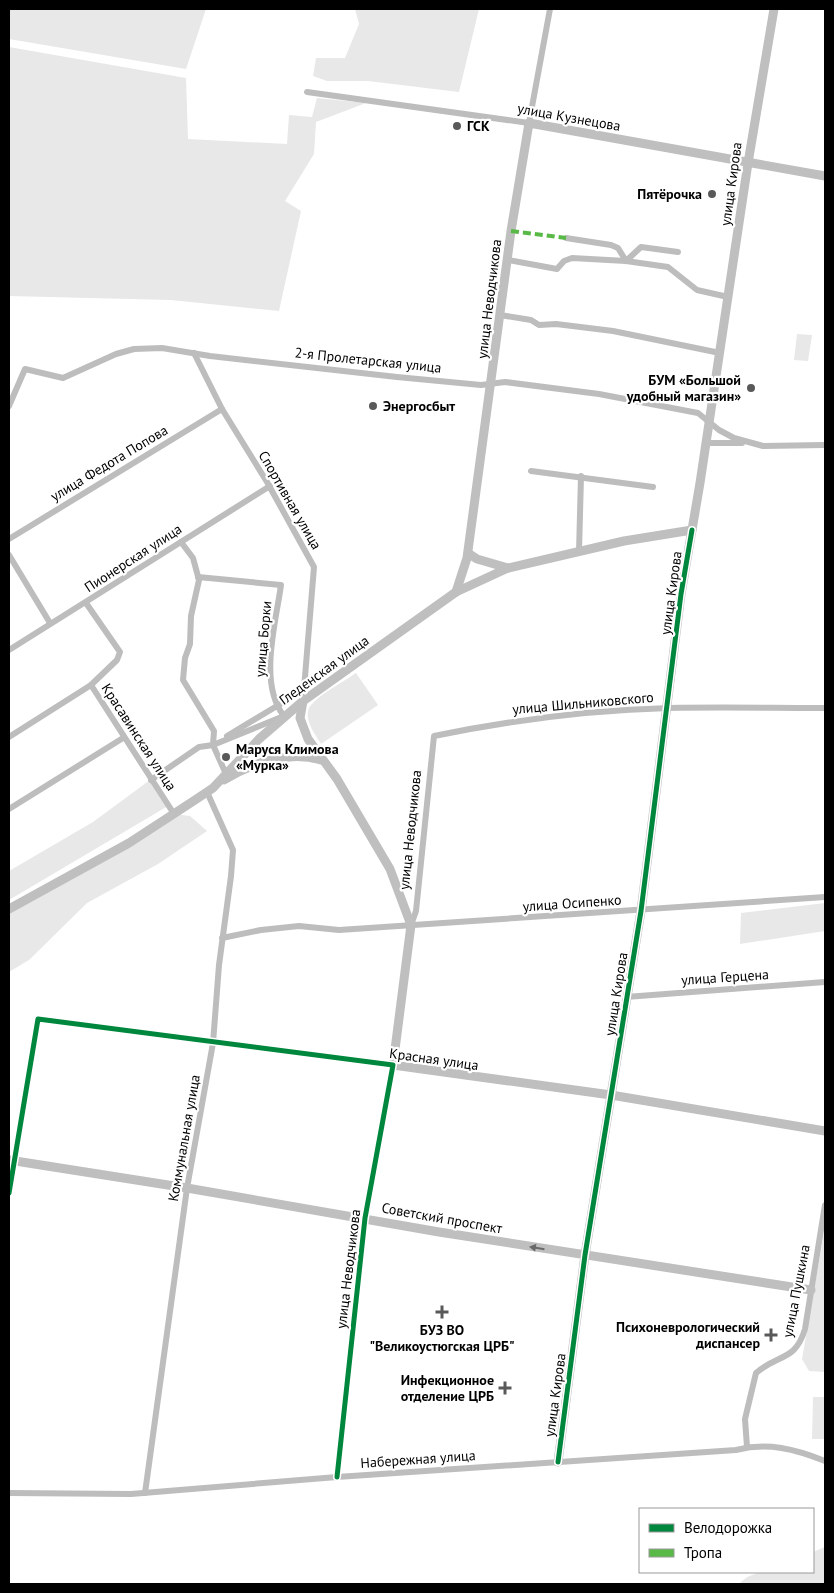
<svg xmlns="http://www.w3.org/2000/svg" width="834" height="1593" font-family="'PT Sans',sans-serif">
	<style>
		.green { fill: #e8e8e8 }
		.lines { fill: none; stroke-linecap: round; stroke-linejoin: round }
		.street { stroke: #bdbdbd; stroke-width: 6 }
		.secondary { stroke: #bfbfbf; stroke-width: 9 }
		.quiet { stroke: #58b947; stroke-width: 4; stroke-dasharray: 8 4; stroke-linecap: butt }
		.cycleway-casing { stroke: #fff; stroke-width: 8 }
		.cycleway { stroke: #00873e; stroke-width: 5 }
		.oneway { fill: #696969 }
		.poi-dot { fill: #595959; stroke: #fff; stroke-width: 2 }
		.labels { text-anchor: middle; stroke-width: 4.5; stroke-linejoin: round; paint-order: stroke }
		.street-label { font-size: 14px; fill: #000; stroke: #fff }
		.poi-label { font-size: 14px; font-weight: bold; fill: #000; stroke: #fff; text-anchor: end }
	</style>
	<rect width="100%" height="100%" fill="#fff"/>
	<g class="green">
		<path d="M9 9H206L186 69 9 39Z"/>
		<path d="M355 9H479L459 92 368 81H327L313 76 316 58H345L359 24Z"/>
		<path d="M9 47 186 78 188 139 287 144 289 115 312 117 317 98 366 103 316 122 314 154 285 201 301 211 279 311 171 300 9 296Z"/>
		<path d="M797 334 812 335 808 361 794 360Z"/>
		<path d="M356 673 378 705 321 744C315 734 306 723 308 711 310 699 345 681 356 673Z"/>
		<path d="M150 780 168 806 9 900V871L93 822Z"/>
		<path d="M174 814 190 816 207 831 158 864 87 903 29 960 9 972V909Z"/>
		<path d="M825 903V931L740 944 741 913Z"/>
		<path d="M825 1227V1372L809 1371 802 1359Z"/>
		<path d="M813 1397H825V1439H812Z"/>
		<path d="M825 1547V1584H739C756 1565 790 1572 813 1572V1552Z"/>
	</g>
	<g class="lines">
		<g class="street">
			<path d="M307 92 529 123 550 9"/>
			<path d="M566 238 611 245 618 248 626 261 641 247 678 252"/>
			<path d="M508 260 557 269 564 261 572 258 626 261 668 267 697 290 728 297"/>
			<path d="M500 315 531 320 539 325 556 324 613 331 720 353"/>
			<path d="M194 353 222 409 267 482 314 567 303 701"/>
			<path d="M9 406 25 369 63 378 116 354 134 349 162 348 210 356 397 377 481 385 505 382 599 394 698 413 719 430 734 438 763 446 825 445"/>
			<path d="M706 443H742"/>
			<path d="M531 471 653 487"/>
			<path d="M9 539 222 409"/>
			<path d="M181 542 193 558 199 580 191 616 190 644 185 658 183 680 214 731 213 745 226 774"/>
			<path d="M579 552 581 476"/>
			<path d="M9 555 50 623"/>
			<path d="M86 603 120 652 117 660 91 685 174 814"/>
			<path d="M9 650 270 486"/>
			<path d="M227 736 297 694 305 683"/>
			<path d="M9 737 91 685"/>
			<path d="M151 780 199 747 213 745 284 716C258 684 276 622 281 585L198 577"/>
			<path d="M9 809 123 738"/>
			<path d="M411 925 416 911 434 736C512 720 590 710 669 708 721 707 773 708 825 708"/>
			<path d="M222 938 261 930 299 926 339 930 825 897"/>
			<path d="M626 997 825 982"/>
			<path d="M9 1193 38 1019 393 1065 365 1218 337 1477"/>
			<path d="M747 1447 745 1419 756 1373C779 1353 795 1362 805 1329L825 1205"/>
			<path d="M9 1493 131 1494 337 1477 736 1450C768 1442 795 1449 825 1461"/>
			<path d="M145 1493 187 1188 213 1043 219 965 231 876 233 850 207 792"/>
		</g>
		<g class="secondary">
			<path d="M468 553 477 559 508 568"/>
			<path d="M456 592 467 558 511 231 529 123 825 176"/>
			<path d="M303 701 300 718 308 739 337 779 390 869 411 925 393 1065 611 1095 825 1131"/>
			<path d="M224 780C252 763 289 750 321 760"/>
			<path d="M9 909 129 843 195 800 213 788 259 739 303 701 456 592 508 568 624 541 692 530"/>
			<path d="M9 1160 187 1188 439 1232 811 1290"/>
			<path d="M558 1462 585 1255 641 911 681 594 700 483 748 163 774 9"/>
		</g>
		<path class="quiet" d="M511 231 566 238"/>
		<defs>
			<g id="cycleway">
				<path d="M9 1193 38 1019 393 1065 365 1218 337 1477"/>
				<path d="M558 1462 585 1255 641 911 681 594 692 530"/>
			</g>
		</defs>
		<use href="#cycleway" class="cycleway-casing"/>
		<use href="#cycleway" class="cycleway"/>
	</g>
	<defs><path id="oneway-solid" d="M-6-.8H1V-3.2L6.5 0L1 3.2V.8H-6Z" transform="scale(1.25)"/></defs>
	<use class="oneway" href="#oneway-solid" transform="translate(537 1248) rotate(-171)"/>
	<g class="poi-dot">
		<circle cx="457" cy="126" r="5"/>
		<circle cx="712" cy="194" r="5"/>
		<circle cx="751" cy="388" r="5"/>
		<circle cx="373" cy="406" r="5"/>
		<circle cx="226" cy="757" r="5"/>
		<path d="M439.5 1304.5h5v5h5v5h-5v5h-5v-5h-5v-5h5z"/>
		<path d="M768.5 1327.5h5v5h5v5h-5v5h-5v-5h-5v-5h5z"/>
		<path d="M502.5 1380.5h5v5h5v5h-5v5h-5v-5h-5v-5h5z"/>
	</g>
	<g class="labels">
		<g class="street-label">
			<text transform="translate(569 117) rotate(10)" y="5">улица Кузнецова</text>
			<text transform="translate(731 184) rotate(-82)" y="5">улица Кирова</text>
			<text transform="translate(489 299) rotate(-83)" y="5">улица Неводчикова</text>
			<text transform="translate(368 360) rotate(6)" y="5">2-я Пролетарская улица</text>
			<text transform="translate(109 463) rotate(-31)" y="5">улица Федота Попова</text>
			<text transform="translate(290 500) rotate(60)" y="5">Спортивная улица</text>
			<text transform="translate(133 558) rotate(-33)" y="5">Пионерская улица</text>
			<text transform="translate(671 593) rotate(-82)" y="5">улица Кирова</text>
			<text transform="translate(263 639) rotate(-85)" y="5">улица Борки</text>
			<text transform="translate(324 670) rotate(-36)" y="5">Гледенская улица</text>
			<text transform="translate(583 703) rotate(-5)" y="5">улица Шильниковского</text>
			<text transform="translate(139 737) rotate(57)" y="5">Красавинская улица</text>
			<text transform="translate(410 830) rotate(-84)" y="5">улица Неводчикова</text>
			<text transform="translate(572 903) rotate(-4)" y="5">улица Осипенко</text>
			<text transform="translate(725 977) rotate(-4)" y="5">улица Герцена</text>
			<text transform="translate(616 994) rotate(-81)" y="5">улица Кирова</text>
			<text transform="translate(434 1059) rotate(8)" y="5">Красная улица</text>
			<text transform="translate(184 1138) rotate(-80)" y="5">Коммунальная улица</text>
			<text transform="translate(442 1218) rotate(10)" y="5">Советский проспект</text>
			<text transform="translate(348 1269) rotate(-83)" y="5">улица Неводчикова</text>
			<text transform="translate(796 1291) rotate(-79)" y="5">улица Пушкина</text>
			<text transform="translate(555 1395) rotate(-82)" y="5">улица Кирова</text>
			<text transform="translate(418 1459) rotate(-4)" y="5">Набережная улица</text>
		</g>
		<g class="poi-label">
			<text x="467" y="131" text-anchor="start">ГСК</text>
			<text x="702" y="199">Пятёрочка</text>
			<text x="741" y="385">БУМ «Большой<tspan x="741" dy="16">удобный магазин»</tspan></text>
			<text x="383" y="411" text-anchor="start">Энергосбыт</text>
			<text x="236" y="754" text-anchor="start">Маруся Климова<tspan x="236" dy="16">«Мурка»</tspan></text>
			<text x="760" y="1332">Психоневрологический<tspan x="760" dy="16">диспансер</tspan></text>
			<text x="442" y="1335" text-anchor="middle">БУЗ ВО<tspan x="442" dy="16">"Великоустюгская ЦРБ"</tspan></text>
			<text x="494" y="1385">Инфекционное<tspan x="494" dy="16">отделение ЦРБ</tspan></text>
		</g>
	</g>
	<rect width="834" height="1593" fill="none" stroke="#000000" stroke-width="20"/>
	<rect x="639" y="1508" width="175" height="65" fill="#ffffff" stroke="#999999"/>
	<rect x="649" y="1524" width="25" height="8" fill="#00873e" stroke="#999999"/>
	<text x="684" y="1533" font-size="15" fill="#000000">Велодорожка</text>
	<rect x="649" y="1549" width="25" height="8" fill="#58b947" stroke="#999999"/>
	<text x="684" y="1558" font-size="15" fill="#000000">Тропа</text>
</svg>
